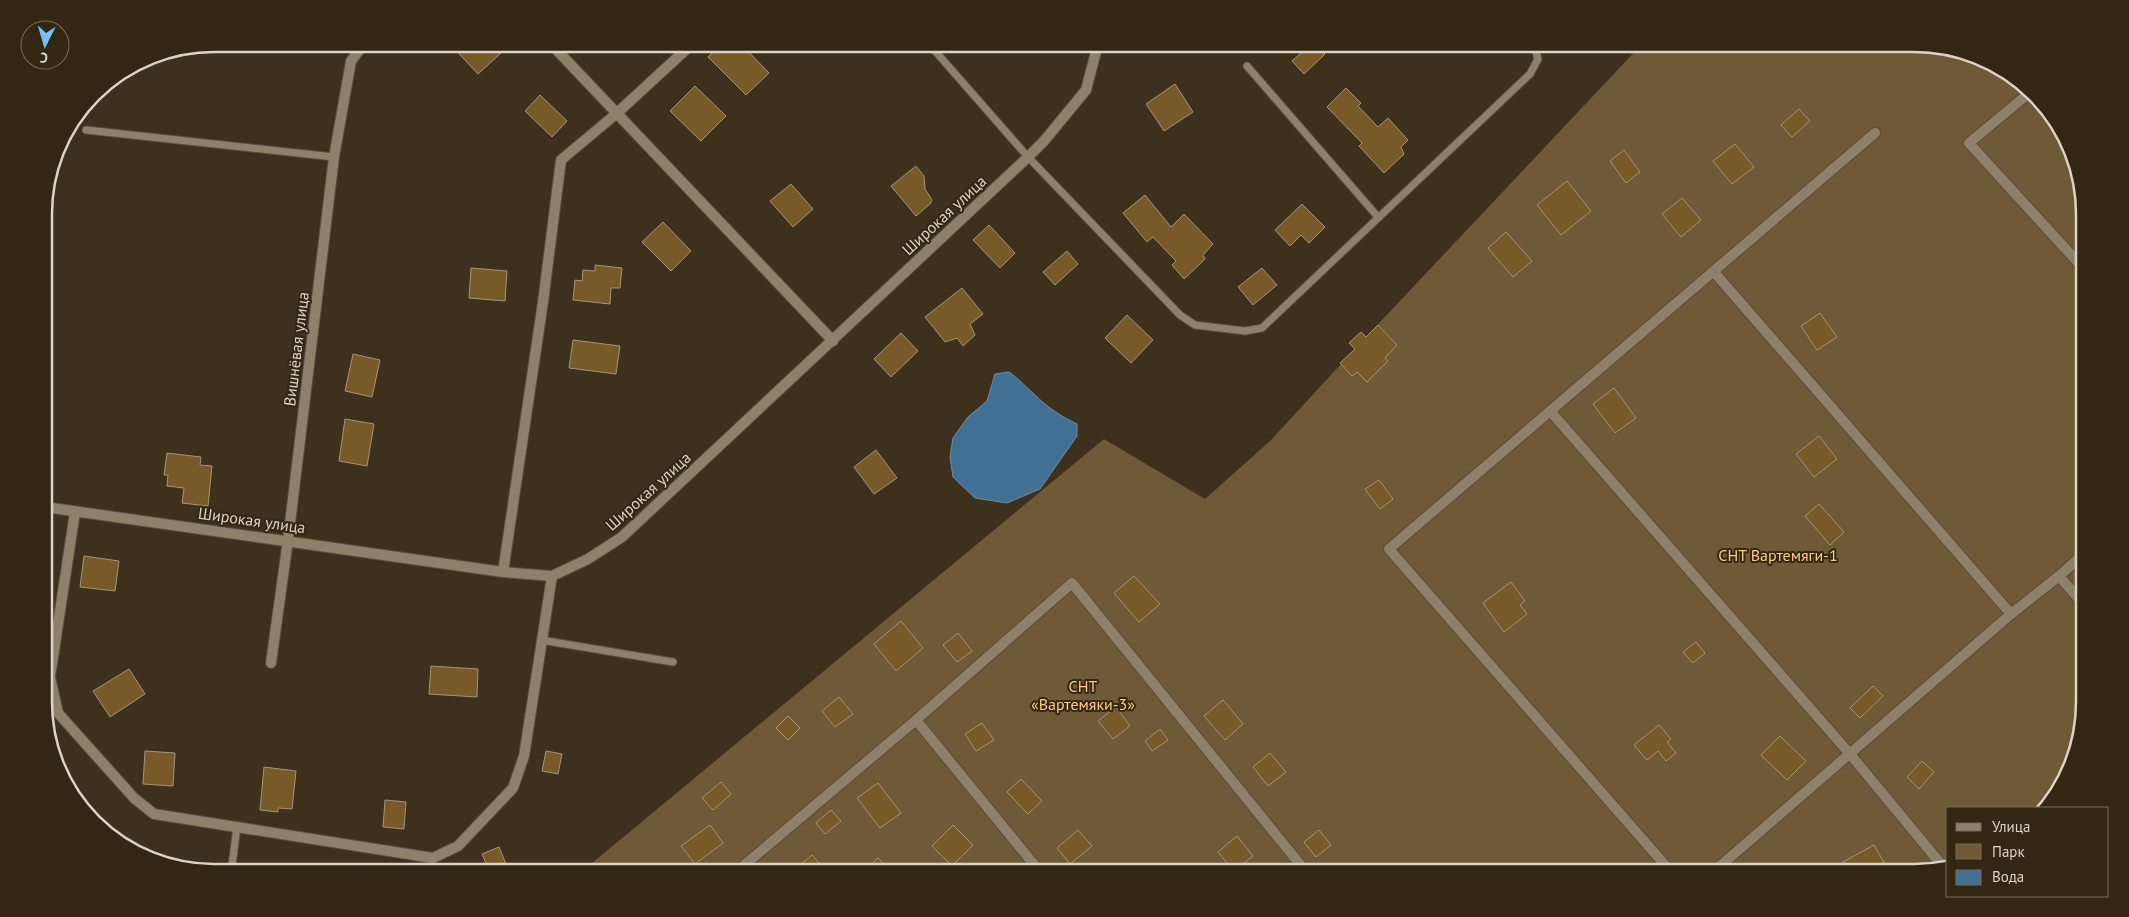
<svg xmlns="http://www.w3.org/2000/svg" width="2129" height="917" font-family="'PT Sans',sans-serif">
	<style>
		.green { fill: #6f5937 }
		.water { fill: #427095; stroke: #708ea4 }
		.building { fill: #785a28; stroke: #a4957e }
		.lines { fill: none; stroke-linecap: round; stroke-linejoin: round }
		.lane-casing { stroke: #584d3c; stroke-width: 9 }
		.street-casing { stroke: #584d3c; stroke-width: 12 }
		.lane { stroke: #8f806a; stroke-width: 7 }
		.street { stroke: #8f806a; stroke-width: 10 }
		.labels { text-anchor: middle; stroke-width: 4; stroke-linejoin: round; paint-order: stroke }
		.street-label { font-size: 16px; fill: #dcd4c8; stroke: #332613 }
		.park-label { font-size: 16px; fill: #fecd83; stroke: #332613 }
		.rim { fill: none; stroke: #dcd4c8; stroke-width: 2.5 }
	</style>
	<rect width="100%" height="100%" fill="#3d301d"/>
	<path class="green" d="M1642 44H1914L1979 57 2050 111 2084 193 2085 702 2072 767 2041 808H1948V868L1925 873H580L1104 439 1205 499 1270 441 1366 337Z"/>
	<path class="water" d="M1009 372C1019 379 1026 387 1035 395 1047 407 1062 417 1077 424V436L1040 489 1007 503 975 498 953 477 950 457 953 438 968 417 987 401 995 374Z"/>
	<g class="building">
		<path d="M450 44H511L478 74Z"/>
		<path d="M722 44H741L769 73 746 95 708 57Z"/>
		<path d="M1292 44H1315L1325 54 1304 74 1292 61 1301 53Z"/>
		<path d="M1175 84 1193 112 1164 131 1146 104Z"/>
		<path d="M695 86 726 116 701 141 670 111Z"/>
		<path d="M1346 88 1361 103 1358 106 1378 127 1388 118 1408 140 1401 147 1404 154 1384 173 1359 146 1362 143 1327 107Z"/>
		<path d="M540 95 567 121 552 137 525 111Z"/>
		<path d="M1799 109 1810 121 1792 137 1781 125Z"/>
		<path d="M1735 144 1754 167 1732 184 1713 161Z"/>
		<path d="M1624 150 1640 172 1626 183 1610 161Z"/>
		<path d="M916 166 924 176 925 189 932 200 930 204 916 216 891 186Z"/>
		<path d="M1567 181 1591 211 1561 235 1537 205Z"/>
		<path d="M791 184 813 209 793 227 770 201Z"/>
		<path d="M1145 195 1171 227 1184 214 1213 244 1203 255 1205 259 1184 279 1172 265 1176 261 1153 237 1147 242 1123 213Z"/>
		<path d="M1682 198 1701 220 1681 237 1662 214Z"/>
		<path d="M1302 204 1325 227 1309 243 1301 235 1290 246 1275 230Z"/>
		<path d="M663 222 691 251 671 271 642 242Z"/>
		<path d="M989 225 1015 253 1000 268 973 240Z"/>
		<path d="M1506 232 1532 261 1513 277 1488 248Z"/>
		<path d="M1067 251 1078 264 1055 285 1043 272Z"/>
		<path d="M595 265 622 268 620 288H611L610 304 573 300 575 280 582 281 583 270 595 271Z"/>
		<path d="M471 268 507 271 505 301 469 298Z"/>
		<path d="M1262 268 1277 285 1253 305 1238 287Z"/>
		<path d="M962 288 983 314 970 324 975 335 963 346 957 338 945 342 925 317Z"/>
		<path d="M1820 313 1837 337 1817 350 1801 326Z"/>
		<path d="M1127 315 1153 340 1131 363 1105 338Z"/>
		<path d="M1378 325 1397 345 1385 358 1388 361 1367 382 1357 372 1352 376 1340 363 1355 349 1349 343 1361 332 1366 337Z"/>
		<path d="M901 333 918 351 891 377 874 359Z"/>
		<path d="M573 340 620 346 616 374 569 368Z"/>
		<path d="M353 354 380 360 372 397 345 391Z"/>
		<path d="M1614 388 1636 418 1615 433 1593 404Z"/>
		<path d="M345 419 374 424 367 466 339 461Z"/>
		<path d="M1819 436 1837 459 1814 477 1796 454Z"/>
		<path d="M876 450 897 478 874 494 854 467Z"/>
		<path d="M167 453 201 457 200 465 212 466 208 506 182 503 184 488 167 486 168 475H164Z"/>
		<path d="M1379 480 1393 499 1380 509 1365 489Z"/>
		<path d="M1819 504 1844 532 1830 545 1805 516Z"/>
		<path d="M84 556 119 561 115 591 80 587Z"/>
		<path d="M1134 576 1160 604 1139 622 1114 593Z"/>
		<path d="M1511 582 1525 601 1520 605 1527 614 1504 632 1483 603Z"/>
		<path d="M901 621 923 648 896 671 874 644Z"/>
		<path d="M958 633 972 651 957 662 943 645Z"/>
		<path d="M1696 642 1705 653 1693 663 1683 652Z"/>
		<path d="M431 666 478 669 477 697 429 694Z"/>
		<path d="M129 669 145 694 110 717 93 691Z"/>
		<path d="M1873 686 1883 696 1860 718 1850 708Z"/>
		<path d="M839 697 853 714 835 727 822 711Z"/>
		<path d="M1223 700 1243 724 1225 740 1204 716Z"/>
		<path d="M1116 707 1130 726 1113 739 1098 721Z"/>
		<path d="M788 716 800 728 788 740 776 728Z"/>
		<path d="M982 723 994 740 976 751 965 734Z"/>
		<path d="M1659 725 1671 739 1667 742 1676 753 1666 761 1658 751 1647 760 1634 745Z"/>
		<path d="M1160 729 1168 740 1152 751 1145 741Z"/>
		<path d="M1780 736 1806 761 1787 780 1761 755Z"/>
		<path d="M145 751 175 753 173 786 143 784Z"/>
		<path d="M546 751 562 754 558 774 542 771Z"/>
		<path d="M1270 753 1286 772 1268 786 1253 767Z"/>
		<path d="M1922 761 1934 772 1919 789 1907 777Z"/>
		<path d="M264 767 296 771 292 809 278 808V812L260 810Z"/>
		<path d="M1021 779 1042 801 1028 814 1007 792Z"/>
		<path d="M721 782 731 794 713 810 702 798Z"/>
		<path d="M878 783 901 813 880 828 857 798Z"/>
		<path d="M385 800 406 802 404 829 383 827Z"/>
		<path d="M831 810 841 821 825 834 816 823Z"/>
		<path d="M710 825 723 843 695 864 681 846Z"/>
		<path d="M953 825 973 845 952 866 932 846Z"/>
		<path d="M1078 830 1092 846 1070 864 1057 848Z"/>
		<path d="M1319 830 1331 845 1316 857 1304 842Z"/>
		<path d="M1237 836 1253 856 1234 871 1218 852Z"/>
		<path d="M1874 845 1890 873H1849L1843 862Z"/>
		<path d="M499 847 508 869 498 873H490L482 854Z"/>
		<path d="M812 855 828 873H791Z"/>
		<path d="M878 858 893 873H862Z"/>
	</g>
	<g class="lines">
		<defs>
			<g id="lane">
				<path d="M929 44 1028 157 1180 315 1195 325 1245 331 1262 328 1530 74 1538 59 1534 44"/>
				<path d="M1247 66 1378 217"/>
				<path d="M86 130 334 157"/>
				<path d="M541 640 673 662"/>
				<path d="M231 873 237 827"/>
			</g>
			<g id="street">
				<path d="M551 44 833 341"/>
				<path d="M2028 94 1969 143 2084 269"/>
				<path d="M1714 272 2011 614"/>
				<path d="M1551 412 1850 754 1945 869"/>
				<path d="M45 507 503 572 552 576 588 559 622 537 1028 157 1044 141 1086 90 1098 44"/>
				<path d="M75 512 50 677 58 713 134 798 154 814 433 858 458 846 513 788 524 756 552 576"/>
				<path d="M503 572 543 302 561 160 616 114 692 44"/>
				<path d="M2059 576 2085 553"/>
				<path d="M271 663 288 540 334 157 351 61 364 44"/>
				<path d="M916 720 1041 873"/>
				<path d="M735 873 748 862"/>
				<path d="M757 873 748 862 916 720 1072 583 1307 873"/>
				<path d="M1672 873 1389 549 1875 133"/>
				<path d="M1712 873 2011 614 2059 576 2085 606"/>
			</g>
		</defs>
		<use href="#lane" class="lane-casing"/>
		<use href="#street" class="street-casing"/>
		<use href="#lane" class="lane"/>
		<use href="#street" class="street"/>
	</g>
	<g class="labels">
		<g class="street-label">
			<text transform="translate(944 215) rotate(-43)" y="6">Широкая улица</text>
			<text transform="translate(296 349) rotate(-83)" y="6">Вишнёвая улица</text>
			<text transform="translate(648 491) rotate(-42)" y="6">Широкая улица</text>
			<text transform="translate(252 520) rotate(8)" y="6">Широкая улица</text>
		</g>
		<g class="park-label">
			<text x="1778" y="561">СНТ Вартемяги-1</text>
			<text x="1083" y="692">СНТ<tspan x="1083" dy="18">«Вартемяки-3»</tspan></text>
		</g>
	</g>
	<path d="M0 0H2129V917H0ZM214 52H1914A162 162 0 0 1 2076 214V702A162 162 0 0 1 1914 864H214A162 162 0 0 1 52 702V214A162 162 0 0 1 214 52Z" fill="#332613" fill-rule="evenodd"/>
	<path class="rim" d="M214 52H1914A162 162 0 0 1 2076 214V702A162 162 0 0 1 1914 864H214A162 162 0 0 1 52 702V214A162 162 0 0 1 214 52Z"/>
	<rect x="1946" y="807" width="162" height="90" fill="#332613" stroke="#776c5b"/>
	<rect x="1956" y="823" width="25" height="8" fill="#8f806a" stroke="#776c5b"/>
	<text x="1992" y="832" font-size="15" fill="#dcd4c8">Улица</text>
	<rect x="1956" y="844" width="25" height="15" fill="#6f5937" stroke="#776c5b"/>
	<text x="1992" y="857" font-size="15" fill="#dcd4c8">Парк</text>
	<rect x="1956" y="870" width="25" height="15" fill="#427095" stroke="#776c5b"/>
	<text x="1992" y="882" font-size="15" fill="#dcd4c8">Вода</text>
	<g transform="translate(45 45) rotate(185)"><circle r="24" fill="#332613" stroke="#776c5b"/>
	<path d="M0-4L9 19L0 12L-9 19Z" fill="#79bff8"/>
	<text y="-8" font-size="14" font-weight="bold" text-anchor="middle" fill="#dcd4c8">С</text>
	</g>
</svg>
